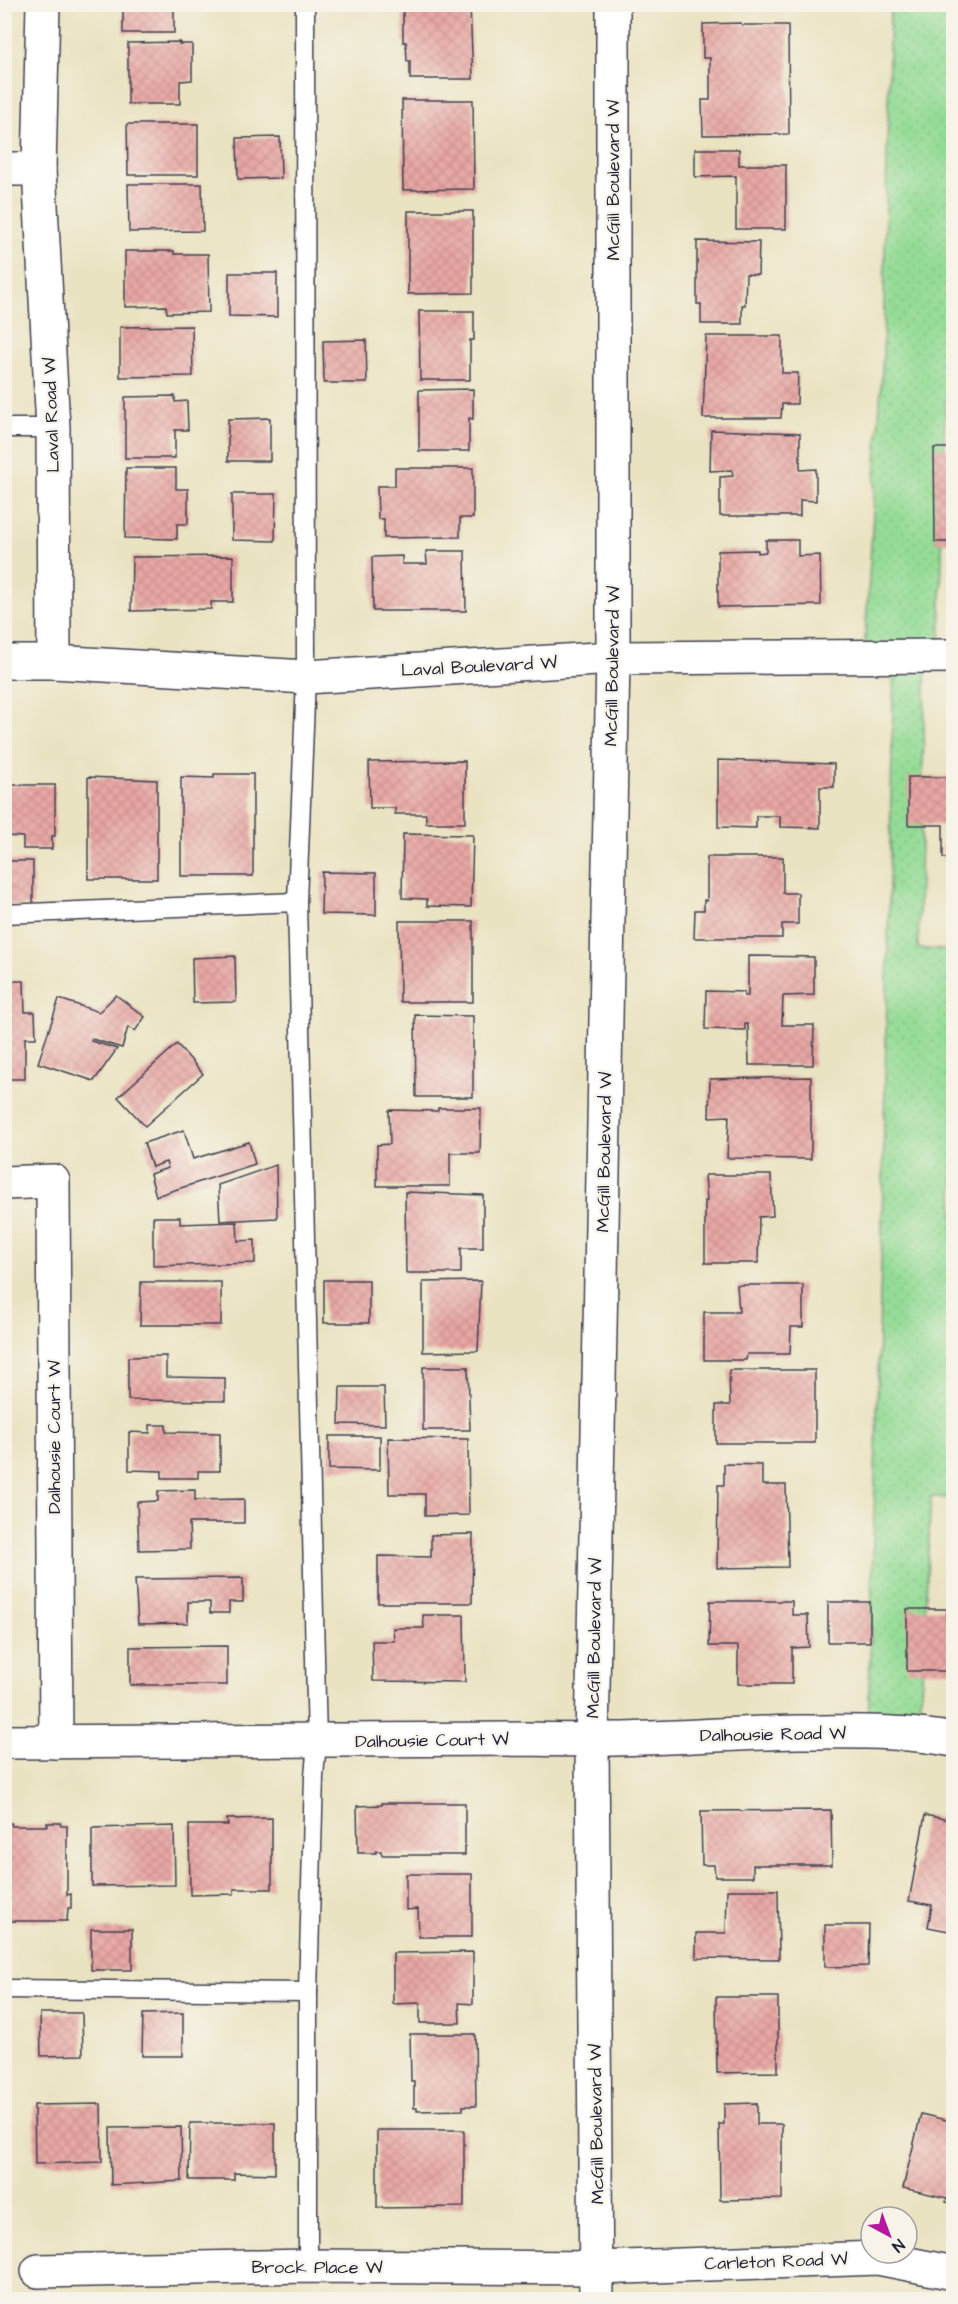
<svg xmlns="http://www.w3.org/2000/svg" width="958" height="2304" font-family="'Architects Daughter',sans-serif">
	<style>
		.park { fill: url(#park-dots); stroke: #5b7f68; stroke-width: 1.5 }
		.building { fill: url(#building-cross-hatch) }
		.lines { fill: none; stroke-linecap: round; stroke-linejoin: round }
		.lane-casing { stroke: #403f4f; stroke-width: 21 }
		.street-casing { stroke: #403f4f; stroke-width: 36 }
		.secondary-casing { stroke: #403f4f; stroke-width: 36 }
		.lane { stroke: #fff; stroke-width: 18 }
		.street { stroke: #fff; stroke-width: 33 }
		.secondary { stroke: #fff; stroke-width: 33 }
		.labels { text-anchor: middle; stroke-width: 4.5; stroke-linejoin: round; paint-order: stroke }
		.street-label { font-size: 18px; fill: #22223b; stroke: #f7f3e8 }
	</style>
	<defs>
		<pattern id="park-dots" width="8" height="8" patternUnits="userSpaceOnUse" patternTransform="scale(1.5)"><rect width="8" height="8" fill="#94dc96"/><path d="M2 2h.1M6 6h.1" fill="none" stroke="#7fbc82" stroke-width="1.8" stroke-linecap="round"/></pattern>
		<pattern id="building-cross-hatch" width="8" height="8" patternUnits="userSpaceOnUse" patternTransform="scale(1.5)"><rect width="8" height="8" fill="#e8a7a4"/><path d="M0 0l8 8M0 8l8-8" fill="none" stroke="#c78f8e"/></pattern>
	</defs>
	<rect width="100%" height="100%" fill="#f7f3e8"/>
	<filter id="ink" filterUnits="userSpaceOnUse"><feTurbulence type="fractalNoise" baseFrequency=".0167" numOctaves="2"/><feDisplacementMap in="SourceGraphic" scale="12" xChannelSelector="R" yChannelSelector="G"/><feConvolveMatrix kernelMatrix="1 2 1 2 8 2 1 2 1" color-interpolation-filters="sRGB"/></filter>
	<filter id="wash" filterUnits="userSpaceOnUse"><feTurbulence type="fractalNoise" baseFrequency=".008" numOctaves="4" result="noise"/><feDisplacementMap in="SourceGraphic" scale="24" xChannelSelector="R" yChannelSelector="G"/><feGaussianBlur stdDeviation="1.35" result="paint"/><feColorMatrix in="noise" values="0 0 0 0 0 0 0 0 0 0 0 0 0 0 0 0 0 1.4 0 .05"/><feComposite in="paint" operator="in"/></filter>
	<g filter="url(#wash)">
		<rect width="100%" height="100%" fill="#eae3c2"/>
		<path class="park" d="M890 5H953L954 398 945 400 940 656 926 657 918 949 953 950 954 1499 931 1496 919 1734 868 1731 882 1226 894 657H864L883 355Z"/>
		<g id="blocks">
			<g class="building">
				<path d="M120 4H174V33H123V10H120Z"/>
				<path d="M403 4H470L473 79H410V61H407L406 42H403Z"/>
				<path d="M741 23 742 25H788L789 134 703 135 702 100H710V58H703V24Z"/>
				<path d="M180 42 179 44H192V80L180 81V104H128V43Z"/>
				<path d="M402 100H473L474 189 403 190Z"/>
				<path d="M127 124H198V175H128Z"/>
				<path d="M280 137 281 178 238 179 237 138Z"/>
				<path d="M695 149H739V165H786V229H736V176L695 177Z"/>
				<path d="M128 184H202L203 231 129 232Z"/>
				<path d="M408 211H473V293L408 294Z"/>
				<path d="M697 241 759 242 758 275 746 274 745 305H742V324H701V304H697Z"/>
				<path d="M125 251H174V254H208L209 312 167 313 166 306 125 307Z"/>
				<path d="M229 273H277V317L229 316Z"/>
				<path d="M419 311H474V340H470V380H420Z"/>
				<path d="M192 326 193 376 120 377V327Z"/>
				<path d="M706 336H782V373H798L797 404H782L781 418H703Z"/>
				<path d="M366 340 367 383H324L323 341Z"/>
				<path d="M473 389V419L469 418V451H419V390Z"/>
				<path d="M175 396V402L187 401 188 430H175V458H125V397Z"/>
				<path d="M270 418V461H228V419Z"/>
				<path d="M711 430 800 433V470L816 469V501L800 500V516H720V477L733 476 732 470 710 471Z"/>
				<path d="M934 448H954V542H935Z"/>
				<path d="M126 468H176V489H188V524H177V539L125 538Z"/>
				<path d="M395 468H473V518H460V537L384 538V519H378L377 486H395Z"/>
				<path d="M232 494H276L275 541 232 540Z"/>
				<path d="M766 540H798V556L820 555 821 605 718 607V551L758 550V553L766 552Z"/>
				<path d="M426 551H465L466 611H373L372 557 402 556V564H427Z"/>
				<path d="M233 556V602H211V609L131 611 132 557Z"/>
				<path d="M718 760 834 764V787H820V828L780 827V816H756V828L718 827Z"/>
				<path d="M465 761V823H426V814H395V808H370L369 762Z"/>
				<path d="M214 774H253V876H181V777L214 778Z"/>
				<path d="M88 777 157 780V879H88Z"/>
				<path d="M908 777H954V858H943V825H908Z"/>
				<path d="M4 785H55V836H52V849H23V837L4 836Z"/>
				<path d="M403 834 473 835 471 907 427 906V899L402 898Z"/>
				<path d="M707 857H783V893H798V924H782V938H694L695 910H704V900L707 901Z"/>
				<rect x="4" y="861" width="29" height="45"/>
				<path d="M322 872 376 873V915L321 914Z"/>
				<path d="M399 921H473V1002H400Z"/>
				<path d="M235 956 236 1002 193 1003 192 958Z"/>
				<path d="M748 956 814 957V995L783 996 782 1025H814L813 1065H749L748 1024H745V1030L705 1029 706 991 744 992V996H748Z"/>
				<path d="M4 981H24L25 1012H35L36 1038H25V1079H4Z"/>
				<path d="M116 995 145 1017 135 1031 128 1027 122 1048 92 1039 91 1041 117 1049 94 1081 38 1063 59 999 99 1012Z"/>
				<path d="M415 1015 473 1016V1097H416Z"/>
				<path d="M177 1044 203 1074 145 1126 118 1097Z"/>
				<path d="M811 1077V1159L727 1158 729 1116 709 1117 710 1079Z"/>
				<path d="M438 1108H481L480 1153H450V1186H377V1145L390 1144 389 1110 438 1111Z"/>
				<path d="M184 1130 193 1159 249 1142 255 1164 156 1196 150 1174 168 1168 166 1162 152 1167 144 1143Z"/>
				<path d="M276 1165 277 1218 220 1221 218 1185Z"/>
				<path d="M705 1175H771L773 1216 759 1217 758 1263H705V1201H707Z"/>
				<path d="M405 1192 483 1195V1248H461V1273H406Z"/>
				<path d="M153 1217H180V1224L237 1222 238 1241 255 1240V1263L153 1266Z"/>
				<rect x="324" y="1280" width="45" height="43"/>
				<path d="M481 1281 478 1351 423 1352V1282Z"/>
				<path d="M141 1282H221V1325H140Z"/>
				<path d="M737 1285H803V1327H791L790 1354H747L746 1360H704V1312H739Z"/>
				<path d="M166 1356V1377L225 1378V1401L128 1400V1357Z"/>
				<path d="M423 1367H468L470 1430H423Z"/>
				<path d="M729 1370H815V1443H716V1405H730Z"/>
				<path d="M340 1387H384L385 1425 339 1424Z"/>
				<path d="M150 1425H166V1432L220 1433V1471H198V1478H162V1471L129 1470V1432L150 1433Z"/>
				<path d="M329 1436H380V1470L329 1469Z"/>
				<path d="M388 1438 468 1439 469 1515 425 1516V1494H389Z"/>
				<path d="M724 1464 762 1465V1485H786L788 1567 717 1568 718 1485H724Z"/>
				<path d="M195 1490V1500L244 1499V1523H189L190 1549 139 1550 137 1502 158 1501V1491Z"/>
				<path d="M473 1534 472 1603H378V1556L431 1557V1535Z"/>
				<path d="M243 1578V1602H229V1613H210V1602H188V1623L138 1624 135 1579Z"/>
				<path d="M710 1601H792V1615H808L809 1647 792 1648V1684H738V1646H709Z"/>
				<rect x="828" y="1602" width="42" height="40"/>
				<path d="M907 1609H947V1621H954V1671H907Z"/>
				<path d="M423 1615H464L465 1682 373 1681 372 1641H394L393 1628H424Z"/>
				<path d="M227 1646V1685H130V1647Z"/>
				<path d="M382 1803H465V1855H382L381 1851H376V1853H358L357 1806 382 1805Z"/>
				<path d="M831 1810 832 1865H753V1877H715L714 1865H702L701 1811Z"/>
				<path d="M925 1815 954 1821V1932L928 1927 932 1905 909 1901Z"/>
				<path d="M272 1818V1889H234V1894L190 1895 189 1825H228L227 1819Z"/>
				<path d="M4 1823H11L12 1826H48L47 1823H60L61 1826H67V1895L71 1894V1908H68L67 1921H4Z"/>
				<path d="M174 1826 175 1885 92 1886V1828Z"/>
				<path d="M406 1874H472V1937H419L418 1909 406 1910Z"/>
				<path d="M727 1890H778L779 1959 696 1958V1933H726Z"/>
				<path d="M825 1925H869L868 1966 825 1967Z"/>
				<rect x="91" y="1929" width="41" height="41"/>
				<path d="M473 1952V2004L459 2003 460 2023H420V2003L393 2004V1953Z"/>
				<path d="M716 1997H778V2072L717 2073Z"/>
				<path d="M40 2013H82L83 2055 41 2056Z"/>
				<path d="M183 2013V2056H142L143 2014Z"/>
				<path d="M410 2034H475L476 2106H463V2110L417 2111V2108H414V2081H411Z"/>
				<path d="M757 2103V2124H782V2199L720 2200 719 2124H724V2104Z"/>
				<path d="M101 2104 102 2162 35 2164 34 2105Z"/>
				<path d="M921 2114 954 2122V2204L946 2202 947 2198 903 2188Z"/>
				<path d="M190 2123H275V2174L234 2173V2180H189Z"/>
				<path d="M181 2127 182 2181 111 2185 110 2128Z"/>
				<path d="M377 2130H464V2207L377 2208Z"/>
			</g>
		</g>
	</g>
	<g filter="url(#ink)">
		<use href="#blocks" fill-opacity="0" stroke="#403f4f" stroke-width="1.5"/>
		<g class="lines">
			<defs>
				<g id="lane">
					<path d="M305 4 306 677 297 902 317 1742 314 1776 308 1992V2266"/>
					<path d="M4 428H53"/>
					<path d="M4 914 297 902"/>
					<path d="M4 1989 308 1992"/>
				</g>
				<g id="street">
					<path d="M43 4 39 169 53 428 54 662"/>
					<path d="M4 169H39"/>
					<path d="M4 662H54L306 677 613 658 954 656"/>
					<path d="M4 1183 53 1181 56 1742"/>
					<path d="M4 1742 528 1739C618 1742 708 1734 798 1732 851 1732 902 1730 954 1740"/>
					<path d="M38 2271 308 2266 597 2268 878 2258 954 2273"/>
				</g>
				<path id="secondary" d="M596 2300 592 1741 613 658V4"/>
			</defs>
			<use href="#lane" class="lane-casing"/>
			<use href="#street" class="street-casing"/>
			<use href="#secondary" class="secondary-casing"/>
			<use href="#lane" class="lane"/>
			<use href="#street" class="street"/>
			<use href="#secondary" class="secondary"/>
		</g>
	</g>
	<g class="labels">
		<g class="street-label">
			<text transform="translate(613 180) rotate(-90)" y="6">McGill Boulevard W</text>
			<text transform="translate(51 415) rotate(-92)" y="6">Laval Road W</text>
			<text transform="translate(479 666) rotate(-3)" y="6">Laval Boulevard W</text>
			<text transform="translate(612 666) rotate(-89)" y="6">McGill Boulevard W</text>
			<text transform="translate(604 1152) rotate(-89)" y="6">McGill Boulevard W</text>
			<text transform="translate(54 1437) rotate(-90)" y="6">Dalhousie Court W</text>
			<text transform="translate(594 1638) rotate(-89)" y="6">McGill Boulevard W</text>
			<text transform="translate(773 1734) rotate(-1)" y="6">Dalhousie Road W</text>
			<text transform="translate(432 1740) rotate(-1)" y="6">Dalhousie Court W</text>
			<text transform="translate(596 2124) rotate(-91)" y="6">McGill Boulevard W</text>
			<text transform="translate(776 2261) rotate(-2)" y="6">Carleton Road W</text>
			<text x="317" y="2273">Brock Place W</text>
		</g>
	</g>
	<rect width="958" height="2304" fill="none" stroke="#f7f3e8" stroke-width="24"/>
	<g transform="translate(889 2235) rotate(139)"><circle r="28" fill="#f7f3e8" stroke="#a29fa3" stroke-width="1.5"/>
	<path d="M0-4.5L10 22L0 15L-10 22Z" fill="#b5179e"/>
	<text y="-9" font-size="16" font-weight="bold" text-anchor="middle" fill="#22223b">N</text>
	</g>
</svg>
